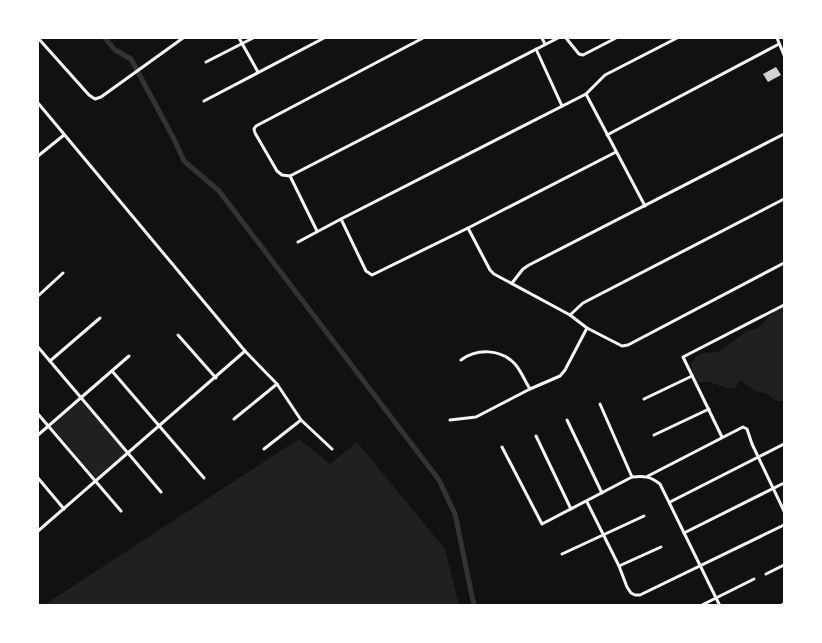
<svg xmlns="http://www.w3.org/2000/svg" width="822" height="643" font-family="Manrope,sans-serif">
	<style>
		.green { fill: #202020 }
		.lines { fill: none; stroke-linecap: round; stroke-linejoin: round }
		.canal { stroke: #333; stroke-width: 5 }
		.building { fill: #d3d3d3 }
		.minor { stroke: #f5f5f5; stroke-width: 3 }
	</style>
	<rect width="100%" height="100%" fill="#111"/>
	<g class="green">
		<path d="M784 305V401H776L766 393 755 391 741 380 735 388 729 389 710 382H693L691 364 696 357 704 353 718 352 747 331 758 328 771 314Z"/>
		<path d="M81 401 128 455 98 481 52 426Z"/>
		<path d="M299 439 330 464 357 442 445 549 459 605H44Z"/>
	</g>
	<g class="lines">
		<path class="canal" d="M105 38 115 50 131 59 174 139 184 161 219 191 439 480 455 514 474 606"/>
	</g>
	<path class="building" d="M776 67 781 75 768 82 763 74Z"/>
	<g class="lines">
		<g class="minor">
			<path d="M38 38 89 95 95 99 101 97 183 38"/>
			<path d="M239 38 258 72"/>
			<path d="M542 38 545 44"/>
			<path d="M566 38 579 54 583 55 616 38"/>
			<path d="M777 38 784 55"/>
			<path d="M536 49 562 106"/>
			<path d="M206 62 253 38"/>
			<path d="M586 94 645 206"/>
			<path d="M204 101 324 38"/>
			<path d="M38 103 245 351 277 384 301 420 332 449"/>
			<path d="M607 135 779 44"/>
			<path d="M38 156 64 135"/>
			<path d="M290 176 558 38"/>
			<path d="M290 176 282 175 277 171 255 133 254 129 256 126 423 38"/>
			<path d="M290 176 317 231"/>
			<path d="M341 219 366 271 372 275 468 228 616 152"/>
			<path d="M468 228 490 270 494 274 570 315 587 328 622 346 628 345 784 263"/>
			<path d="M298 242 341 219 586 94 605 75 677 38"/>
			<path d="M512 283 523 269 529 265 784 134"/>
			<path d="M38 296 63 273"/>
			<path d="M570 315 583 303 784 199"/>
			<path d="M178 335 216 378"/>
			<path d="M38 347 161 492"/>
			<path d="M461 360C477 348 501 349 515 364 521 371 525 381 530 389"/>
			<path d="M50 361 100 318"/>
			<path d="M112 371 204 478"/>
			<path d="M644 399 692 376"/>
			<path d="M600 404 632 477"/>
			<path d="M38 414 121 511"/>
			<path d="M234 419 277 384"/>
			<path d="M450 420 476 417 530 389 560 376 565 370 587 328"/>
			<path d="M567 420 602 493"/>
			<path d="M38 435 129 356"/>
			<path d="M654 435 709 409"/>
			<path d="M536 436 571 509"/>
			<path d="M722 437 683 357 784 305"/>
			<path d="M502 447 542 524 632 477C644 476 650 476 660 484L720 606"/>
			<path d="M264 449 301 420"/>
			<path d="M648 476 743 427 747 429 752 444 784 511"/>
			<path d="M38 478 64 509"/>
			<path d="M587 502 619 566 627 587 631 593 635 595H640L784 525"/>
			<path d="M670 502 784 444"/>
			<path d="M38 531 245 351"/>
			<path d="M684 533 784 483"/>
			<path d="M562 554 644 516"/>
			<path d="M619 566 661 547"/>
			<path d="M766 574 784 565"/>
			<path d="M783 604H784"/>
			<path d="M700 606 754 579"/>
		</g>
	</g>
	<rect width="822" height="643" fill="none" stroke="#ffffff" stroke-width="78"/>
</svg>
